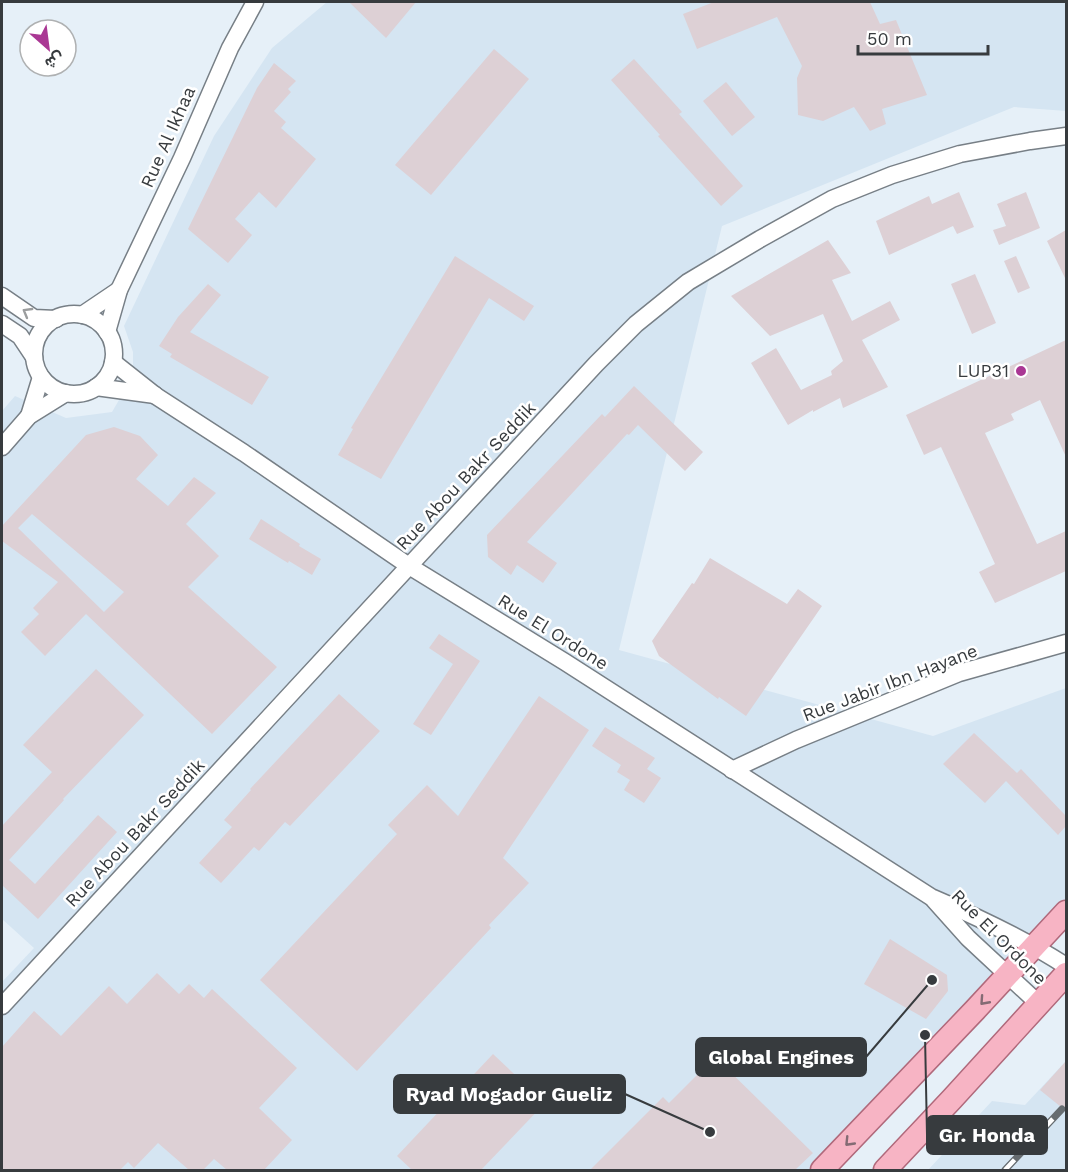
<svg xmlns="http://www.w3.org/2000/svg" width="1068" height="1172" font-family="'Work Sans',Vazirmatn,sans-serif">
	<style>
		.built { fill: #d5e5f2 }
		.building { fill: #ddd0d5; fill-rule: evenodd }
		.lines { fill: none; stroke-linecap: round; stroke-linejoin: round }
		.minor-casing { stroke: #777f86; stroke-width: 19 }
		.major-casing { stroke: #b0697b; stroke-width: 25 }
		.minor { stroke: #fff; stroke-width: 16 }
		.major { stroke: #f7b4c4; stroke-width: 22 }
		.rail-casing { stroke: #666c70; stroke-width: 7 }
		.rail { stroke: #fff; stroke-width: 4.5; stroke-dasharray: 14; stroke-linecap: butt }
		.oneway { stroke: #9b9d9e }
		.oneway2 { stroke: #846b74 }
		.poi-dot { fill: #aa3894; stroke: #fff; stroke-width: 2 }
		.labels { text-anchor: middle; stroke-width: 5; stroke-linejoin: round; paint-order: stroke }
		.street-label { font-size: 18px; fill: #373b3e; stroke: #fff }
		.poi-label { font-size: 18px; fill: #373b3e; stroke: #fff; text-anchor: end }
		.leader { fill: none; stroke: #373b3e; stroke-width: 2 }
		.callout-dot { fill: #373b3e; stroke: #fff; stroke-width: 2 }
		.callout { fill: #373b3e; stroke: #373b3e; stroke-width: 2 }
		.callout-label { font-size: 20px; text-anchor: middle; font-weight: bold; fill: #fff }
	</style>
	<rect width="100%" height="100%" fill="#e6f0f8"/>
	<g class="built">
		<path d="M327 2H1066V111L1014 107 722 226 619 650 933 736 1066 688V919L829 1170H2V982L34 948 2 919V411L15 396 66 418 112 412 133 376V352L124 326 214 136 272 48Z"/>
		<path d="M1066 1061V1170H928L992 1101 1025 1105Z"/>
	</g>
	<g class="building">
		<path d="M349 2H416L386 38Z"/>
		<path d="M714 2H870L880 24 896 20 927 95 882 109 886 124 870 131 854 107 823 121 798 115 797 78 802 66 777 17 697 49 683 14Z"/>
		<path d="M494 49 529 79 431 195 395 165Z"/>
		<path d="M634 59 682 112 679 114 743 186 721 206 658 136 660 135 611 80Z"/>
		<path d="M274 63 296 81 288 89 291 92 274 111 286 122 281 128 316 159 276 208 259 192 235 219 252 235 228 263 188 229 257 88Z"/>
		<path d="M726 82 755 117 732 136 703 101Z"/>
		<path d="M959 192 974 227 957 234 953 226 889 255 876 221 929 196 932 204Z"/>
		<path d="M1026 192 1040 228 999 245 993 230 1006 226 997 204Z"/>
		<path d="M1066 230V280L1047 241Z"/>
		<path d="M828 240 851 273 832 280 852 321 890 301 900 320 862 340 888 387 843 408 840 398 813 412V410L788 425 751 363 776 348 801 390 832 375 831 371 843 361 823 314 770 336 731 296Z"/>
		<path d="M455 256 534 306 524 321 489 298 381 479 338 455 353 429 351 428Z"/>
		<path d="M1016 256 1030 288 1018 293 1004 261Z"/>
		<path d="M975 274 996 323 972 334 951 284Z"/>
		<path d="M208 284 221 295 190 332 269 377 252 405 170 357 172 354 159 346 178 317Z"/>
		<path d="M1066 340V457L1040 400 1011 414 1014 420 985 433 1037 544 1066 531V571L995 603 979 572 995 564 941 447 924 455 906 415Z"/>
		<path d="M634 386 703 452 685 471 638 425 629 435 627 434 527 542 557 563 543 583 517 565 511 575 488 557 487 535 602 414 605 417Z"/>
		<path d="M114 427 140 436 158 455 136 479 168 506 194 477 216 493 186 524 219 556 188 587 277 667 212 734 86 614 45 656 21 632 39 614 33 608 58 582 2 541V526L86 435ZM32 514 124 592 104 612 18 528Z"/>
		<path d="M261 519 300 544 299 546 321 559 312 575 289 561 288 563 249 539Z"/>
		<path d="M710 558 787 604 798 589 822 606 746 716 719 697 718 699 659 656 652 641 692 583 694 584Z"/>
		<path d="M439 634 480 661 431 735 413 724 453 664 429 648Z"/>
		<path d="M96 669 144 715 63 799 64 800 9 860 35 884 98 815 117 832 38 919 2 885V826L52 772 23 745Z"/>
		<path d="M339 694 380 731 290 826 285 822 259 851 254 847 221 883 199 863 232 827 224 820 251 790 250 789Z"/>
		<path d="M539 696 589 730 503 858 529 883 489 925 491 928 357 1071 260 980 397 834 388 825 427 785 458 816Z"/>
		<path d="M605 727 655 758 647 769 661 778 644 803 624 790 630 780 617 772 621 765 592 746Z"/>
		<path d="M974 733 1017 773 1021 769 1066 816V826L1058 835 1006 781 985 803 943 764Z"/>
		<path d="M890 939 947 975 948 991 926 1019 864 984Z"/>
		<path d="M157 973 179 994 189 984 204 998 212 989 297 1068 259 1108 292 1140 264 1170H227L214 1159 203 1170H189L158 1143 134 1168 128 1162 120 1170H2V1047L34 1011 61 1036 109 986 127 1004Z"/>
		<path d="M493 1054 545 1103 481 1170H412L397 1156Z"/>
		<path d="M715 1057 813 1153 795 1170H590L663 1097 669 1103Z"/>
		<path d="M1066 1061V1111L1040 1090Z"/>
	</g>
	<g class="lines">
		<defs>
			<g id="minor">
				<path d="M2 296 34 318 56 319"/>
				<circle cx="74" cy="354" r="40"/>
				<path d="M82 315 119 290"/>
				<path d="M2 324 20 336 34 357"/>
				<path d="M107 332 119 290 182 158 230 48 255 2"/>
				<path d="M113 362 156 396 244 453 409 566 565 662 931 897C978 917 1024 939 1066 966"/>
				<path d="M96 387 155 395"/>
				<path d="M29 416 41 377"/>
				<path d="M2 447 29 416 66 393"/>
				<path d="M732 770 796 740 959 673 1066 643"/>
				<path d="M934 900 968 938 1039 1004"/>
				<path d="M2 1006 596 364 636 324 688 282 760 239 832 199 892 175 960 154 1030 141 1066 136"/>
			</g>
			<g id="major">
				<path d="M822 1170 975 1010 1066 912"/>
				<path d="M885 1170 952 1099 1066 974"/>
			</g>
		</defs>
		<use href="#minor" class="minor-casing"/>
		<use href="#major" class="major-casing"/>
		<use href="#minor" class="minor"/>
		<use href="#major" class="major"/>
		<defs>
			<path id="rail" d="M1005 1170 1062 1109"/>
		</defs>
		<use href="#rail" class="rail-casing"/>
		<use href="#rail" class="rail"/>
	</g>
	<defs><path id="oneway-chevron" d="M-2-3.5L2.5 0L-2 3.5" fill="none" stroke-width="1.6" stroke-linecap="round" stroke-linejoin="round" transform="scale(1.5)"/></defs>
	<use class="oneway" href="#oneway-chevron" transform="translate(27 312) rotate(-150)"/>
	<g class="oneway2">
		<use href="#oneway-chevron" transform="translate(984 1001) rotate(132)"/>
		<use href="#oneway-chevron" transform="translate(849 1142) rotate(134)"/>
	</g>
	<circle class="poi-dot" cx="1021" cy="371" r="6"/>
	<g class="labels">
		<g class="street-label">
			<text transform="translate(168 137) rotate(-66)" y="6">Rue Al Ikhaa</text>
			<text transform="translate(466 476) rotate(-47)" y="6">Rue Abou Bakr Seddik</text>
			<text transform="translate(553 632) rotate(32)" y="6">Rue El Ordone</text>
			<text transform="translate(890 683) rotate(-21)" y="6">Rue Jabir Ibn Hayane</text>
			<text transform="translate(135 833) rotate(-47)" y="6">Rue Abou Bakr Seddik</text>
			<text transform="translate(999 937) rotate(45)" y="6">Rue El Ordone</text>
		</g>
		<g class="poi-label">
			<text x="1009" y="377">LUP31</text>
		</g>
	</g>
	<path class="leader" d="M932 980L866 1057M710 1132L625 1094M925 1035L927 1135"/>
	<g class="callout-dot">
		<circle cx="932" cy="980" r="6"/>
		<circle cx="710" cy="1132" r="6"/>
		<circle cx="925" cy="1035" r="6"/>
	</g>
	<g class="callout">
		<rect x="696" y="1038" width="170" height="38" rx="6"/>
		<rect x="394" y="1075" width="231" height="38" rx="6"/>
		<rect x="927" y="1116" width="120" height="38" rx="6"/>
	</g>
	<g class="callout-label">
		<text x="781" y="1064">Global Engines</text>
		<text x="509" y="1101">Ryad Mogador Gueliz</text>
		<text x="987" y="1142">Gr. Honda</text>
	</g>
	<rect width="1068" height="1172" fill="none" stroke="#373b3e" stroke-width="6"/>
	<g transform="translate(48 48) rotate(152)"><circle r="28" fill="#ffffff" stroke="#afb1b2" stroke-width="1.5"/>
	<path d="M0-4.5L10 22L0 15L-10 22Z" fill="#aa3894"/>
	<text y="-9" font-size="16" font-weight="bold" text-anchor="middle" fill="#373b3e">ش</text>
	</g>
	<path d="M858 45v9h130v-9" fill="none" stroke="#373b3e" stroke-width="3"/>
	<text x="867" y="45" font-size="18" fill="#373b3e" stroke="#ffffff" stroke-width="4.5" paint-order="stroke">50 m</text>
</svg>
